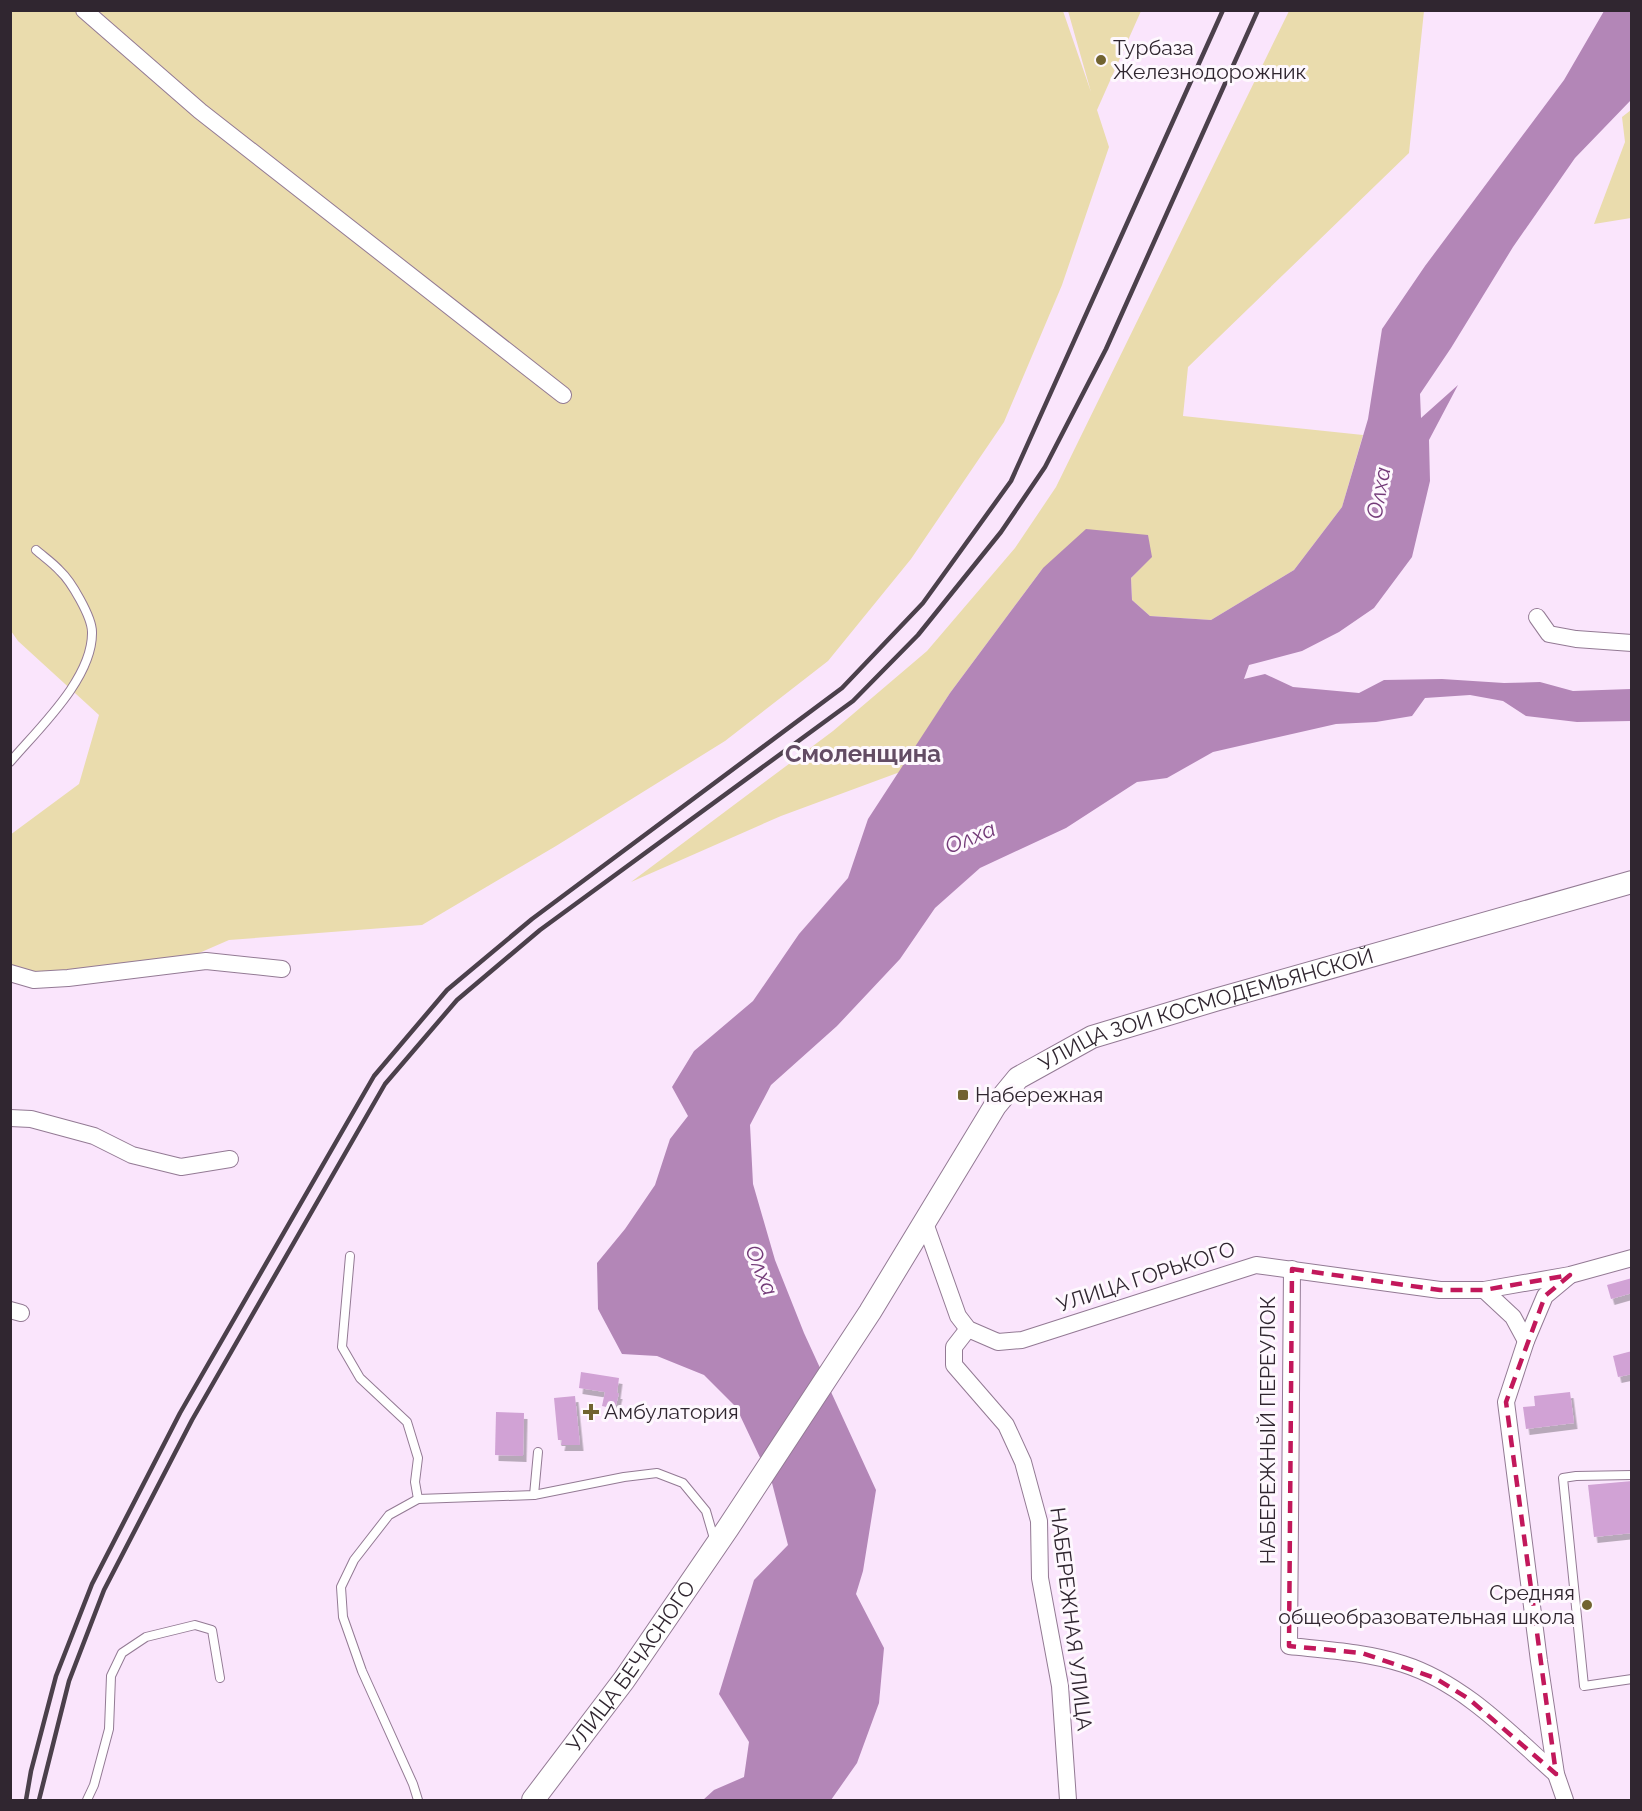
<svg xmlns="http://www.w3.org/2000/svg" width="1642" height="1811" font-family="Raleway,sans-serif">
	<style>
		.green { fill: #eadcad }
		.water { fill: #b386b7 }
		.building { fill: #d1a2d5; filter: url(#shadow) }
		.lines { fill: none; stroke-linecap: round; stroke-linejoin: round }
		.service-casing { stroke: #937a94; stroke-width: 10 }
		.minor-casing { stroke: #937a94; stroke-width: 18 }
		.secondary-casing { stroke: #937a94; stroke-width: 24 }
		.service { stroke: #fff; stroke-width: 8 }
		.minor { stroke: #fff; stroke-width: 16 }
		.secondary { stroke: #fff; stroke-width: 22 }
		.rail { stroke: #4b404b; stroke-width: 4.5 }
		.marked { fill: none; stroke: #c2185b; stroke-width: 4.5; stroke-dasharray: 12 8; stroke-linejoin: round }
		.poi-dot { fill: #716330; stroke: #fef8fe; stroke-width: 2 }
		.labels { text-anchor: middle; stroke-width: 6; stroke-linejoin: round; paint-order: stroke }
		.poi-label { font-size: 21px; fill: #302630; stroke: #fef8fe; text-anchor: start }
		.street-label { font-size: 21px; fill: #302630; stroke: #fef8fe }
		.water-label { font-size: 22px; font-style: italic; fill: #743b79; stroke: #fef8fe }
		.quarter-label { font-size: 24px; font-weight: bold; fill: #634c64; stroke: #fef8fe }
	</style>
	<defs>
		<filter id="shadow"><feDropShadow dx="3.5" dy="6" stdDeviation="0" flood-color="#0004"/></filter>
	</defs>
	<rect width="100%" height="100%" fill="#fae5fc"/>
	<g class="green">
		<path d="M11 11H1063L1091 92 1068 11H1141L1097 110 1109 147 1062 285 1004 422 911 559 828 661 725 741 556 846 422 925 229 940 151 974H11L10 835 79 784 99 715 18 641 11 631Z"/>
		<path d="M1289 11H1424L1409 153 1188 367 1183 416 1363 435 1342 507 1294 570 1211 620 1150 616 1132 600 1131 578 1151 557 1043 568 950 693 900 772 781 816 631 882 833 731 927 651 1015 548 1056 487Z"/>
		<path d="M1631 110V218L1594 224 1625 142 1622 117Z"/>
	</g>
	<path class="water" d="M1604 11H1631V100L1575 158 1513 247 1451 348 1420 394 1421 418 1458 385 1429 440 1430 481 1412 557 1374 608 1339 632 1302 651 1249 665 1244 679 1265 674 1293 687 1359 693 1384 680 1442 679 1504 683 1540 682 1573 691 1631 689V721L1577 722 1526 716 1503 701 1470 695 1425 698 1412 716 1376 722 1336 724 1213 752 1167 778 1137 782 1066 828 980 868 935 908 900 959 837 1026 771 1085 750 1125 753 1184 775 1260 804 1333 876 1490 863 1571 856 1594 884 1648 879 1703 857 1763 831 1800H703L714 1790 744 1777 749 1742 719 1694 754 1580 788 1545 772 1483 736 1407 704 1375 657 1356 622 1354 598 1309 597 1263 625 1229 655 1185 670 1139 688 1116 672 1087 694 1051 753 1001 799 934 848 878 868 819 950 693 1043 568 1086 529 1148 535 1152 557 1131 578 1132 600 1150 616 1211 620 1294 570 1342 507 1368 419 1382 329 1425 266 1564 80Z"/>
	<g class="building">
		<path d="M1632 1278V1293L1611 1299 1607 1285Z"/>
		<path d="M1632 1351V1374L1618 1377 1613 1356Z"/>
		<path d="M581 1372 619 1378 617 1393H619L615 1409 602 1406 605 1392 579 1388Z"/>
		<path d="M1570 1392 1574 1423 1526 1429 1523 1407 1535 1406 1534 1396Z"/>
		<path d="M575 1396 580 1445H561L562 1440H558L554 1398Z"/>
		<path d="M496 1412 524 1413 523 1456 495 1455Z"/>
		<path d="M1632 1481V1533L1594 1537 1588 1485Z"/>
	</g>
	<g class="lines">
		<defs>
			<g id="service">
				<path d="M10 762C39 728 93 678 92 632 92 617 71 581 60 571 53 563 44 557 36 550"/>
				<path d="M350 1256 342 1347 360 1378 407 1422 418 1458 415 1482 418 1499"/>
				<path d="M1632 1475 1576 1476 1563 1478 1584 1686 1632 1679"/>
				<path d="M534 1495 538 1452"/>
				<path d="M87 1800 94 1785 109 1729 111 1676 122 1653 146 1637 195 1625 212 1630 220 1678"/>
				<path d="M418 1800 413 1784 362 1671 343 1617 341 1587 354 1560 389 1515 418 1499 534 1495 624 1477 657 1473 683 1483 706 1511 715 1542"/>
			</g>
			<g id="minor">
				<path d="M84 10 200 111 563 395"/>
				<path d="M1537 617 1549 634 1576 639 1632 643"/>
				<path d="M10 973 34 980 68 978 206 961 282 969"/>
				<path d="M10 1118 31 1119 94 1136 132 1155 181 1167 230 1159"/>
				<path d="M925 1223 958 1316 968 1329 998 1342 1022 1340 1256 1265 1440 1290H1484L1570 1275 1632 1258"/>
				<path d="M1292 1269 1289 1646C1327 1650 1366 1652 1403 1664 1463 1683 1510 1733 1556 1774"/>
				<path d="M1484 1290 1513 1317 1526 1341"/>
				<path d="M10 1310 21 1313"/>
				<path d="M968 1329 954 1347V1365L1006 1425 1023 1462 1039 1521 1040 1578 1060 1686 1068 1800"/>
				<path d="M1565 1800 1556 1774 1539 1661 1506 1402 1526 1341 1545 1296 1569 1276"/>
			</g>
			<g id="secondary">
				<path id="s1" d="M533 1800 624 1680 728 1528 870 1312 995 1106 1018 1078 1092 1037 1215 1000 1632 882"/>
			</g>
		</defs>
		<use href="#service" class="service-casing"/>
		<use href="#minor" class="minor-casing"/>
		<use href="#secondary" class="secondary-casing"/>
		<use href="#service" class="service"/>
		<use href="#minor" class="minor"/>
		<use href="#secondary" class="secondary"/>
		<g class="rail">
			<path d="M26 1800 31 1771 56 1676 92 1584 180 1413 374 1076 447 990 532 919 842 688 923 603 1011 481 1223 10"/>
			<path d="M39 1800 69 1681 104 1590 192 1420 385 1084 457 1000 540 930 853 701 918 635 1001 532 1045 467 1106 349 1258 10"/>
		</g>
	</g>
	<path class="marked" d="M1292 1269 1440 1290H1484L1570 1275 1545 1296 1506 1402 1556 1774 1469 1699 1435 1678 1362 1653 1289 1646Z"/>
	<g class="poi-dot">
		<circle cx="1101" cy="60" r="6"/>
		<rect x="957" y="1089" width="12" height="12" rx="3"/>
		<path d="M588 1403h6v6h6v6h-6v6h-6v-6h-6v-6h6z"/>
		<circle cx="1587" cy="1605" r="6"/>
	</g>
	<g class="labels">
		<g class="poi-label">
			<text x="1113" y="55">Турбаза<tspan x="1113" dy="24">Железнодорожник</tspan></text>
			<text x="975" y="1102">Набережная</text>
			<text x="604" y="1419">Амбулатория</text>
			<text x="1575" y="1600" text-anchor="end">Средняя<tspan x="1575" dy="24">общеобразовательная школа</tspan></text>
		</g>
		<g class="street-label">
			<text dy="7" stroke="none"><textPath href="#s1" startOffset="1072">УЛИЦА ЗОИ КОСМОДЕМЬЯНСКОЙ</textPath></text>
			<text transform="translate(1146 1277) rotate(-18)" y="7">УЛИЦА ГОРЬКОГО</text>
			<text transform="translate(1268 1430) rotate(-90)" y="7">НАБЕРЕЖНЫЙ ПЕРЕУЛОК</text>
			<text transform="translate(1071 1619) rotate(83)" y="7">НАБЕРЕЖНАЯ УЛИЦА</text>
			<text dy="7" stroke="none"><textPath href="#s1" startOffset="166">УЛИЦА БЕЧАСНОГО</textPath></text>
		</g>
		<g class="water-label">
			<text transform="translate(1378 493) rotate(-80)" y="8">Олха</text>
			<text transform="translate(970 837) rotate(-22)" y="8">Олха</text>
			<text transform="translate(762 1270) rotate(68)" y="8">Олха</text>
		</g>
		<g class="quarter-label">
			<text x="863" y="762">Смоленщина</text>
		</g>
	</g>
	<rect width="1642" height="1811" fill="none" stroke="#302630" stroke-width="24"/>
</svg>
